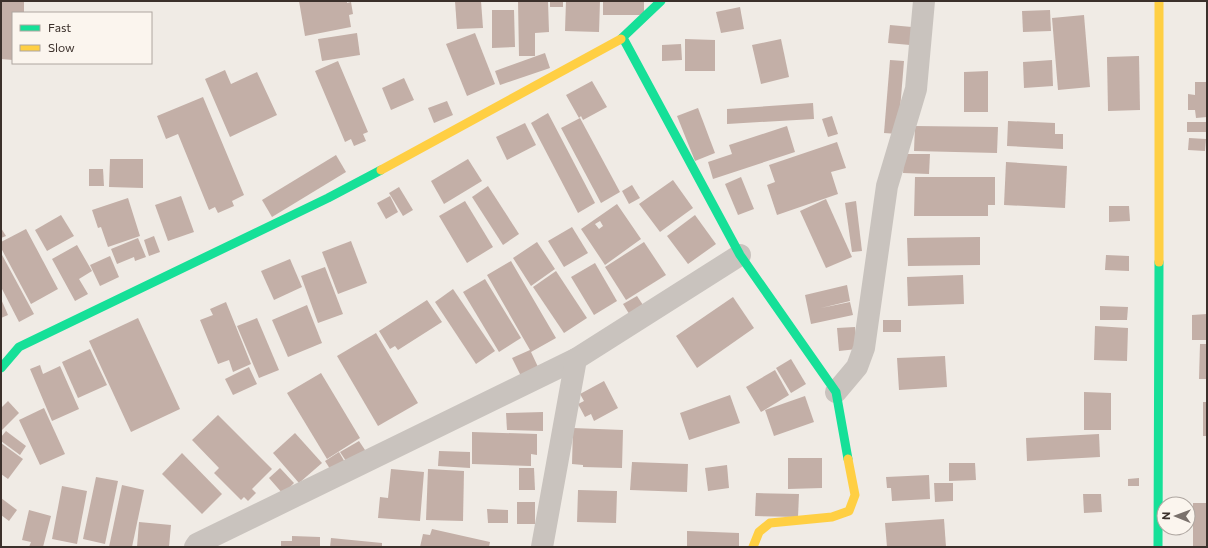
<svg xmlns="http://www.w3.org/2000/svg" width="1208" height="548" font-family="Commissioner,sans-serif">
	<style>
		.building { fill: #c3afa7; fill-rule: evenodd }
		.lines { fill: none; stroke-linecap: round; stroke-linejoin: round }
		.street { stroke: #c9c3be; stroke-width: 22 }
		.fast { stroke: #16e098; stroke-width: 9 }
		.slow { stroke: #ffcf43; stroke-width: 9 }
	</style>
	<rect width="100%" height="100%" fill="#f0ebe5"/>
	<g class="building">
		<path d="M1 1H24V13H13V60L1 59Z"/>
		<path d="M299 1H347V3L351 2 353 14 349 15 351 27 305 36Z"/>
		<path d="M455 1H481L483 28 457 29Z"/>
		<path d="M518 1H548L549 32 535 33V56H519Z"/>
		<rect x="550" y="1" width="13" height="6"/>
		<path d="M566 1H600L599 32 565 31Z"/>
		<rect x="603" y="1" width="41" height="14"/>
		<path d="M740 7 744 29 721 33 716 12Z"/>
		<path d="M492 10H514L515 47 492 48Z"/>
		<path d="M1050 10 1051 31 1023 32 1022 11Z"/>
		<path d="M1084 15 1090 87 1058 90 1052 18Z"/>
		<path d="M890 25 912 27 910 45 888 43Z"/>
		<path d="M357 33 360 55 322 61 318 39Z"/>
		<path d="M475 33 495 84 467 96 446 44Z"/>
		<path d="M685 39 715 40V71H685Z"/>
		<path d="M781 39 789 77 761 84 752 45Z"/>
		<path d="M681 44 682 60 662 61V45Z"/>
		<path d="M545 53 550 68 500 85 495 71Z"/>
		<path d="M1139 56 1140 110 1108 111 1107 57Z"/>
		<path d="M890 60 904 61 898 134 884 133Z"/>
		<path d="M1052 60 1053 86 1024 88 1023 62Z"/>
		<path d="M338 61 368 132 363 134 366 141 354 146 351 139 345 142 315 71Z"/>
		<path d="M225 70 231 84 257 72 277 115 230 137 205 79Z"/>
		<path d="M988 71V112H964V72Z"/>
		<path d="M404 78 414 100 391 110 382 88Z"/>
		<path d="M592 81 607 107 583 120 581 116 579 118 566 95Z"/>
		<path d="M1195 82H1207V117L1196 118 1195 110H1188V94L1195 95Z"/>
		<path d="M203 97 244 195 232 201 234 206 218 213 215 207 209 210 178 134 166 139 157 116Z"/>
		<path d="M447 101 453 115 434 123 428 108Z"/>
		<path d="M813 103 814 119 727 124V109Z"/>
		<path d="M698 108 715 153 695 161 677 116Z"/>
		<path d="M548 113 595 203 578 213 531 123Z"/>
		<path d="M832 116 838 134 828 137 822 119Z"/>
		<path d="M580 118 620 192 601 203 561 128Z"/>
		<path d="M1008 121 1055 123V134H1063V149L1007 146Z"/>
		<rect x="1187" y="122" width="20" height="10"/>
		<path d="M525 123 536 145 507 160 496 137Z"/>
		<path d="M787 126 795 152 713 179 708 162 732 154 729 145Z"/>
		<path d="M915 126 998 127 997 153 914 151Z"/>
		<path d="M1189 138 1206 139 1205 151 1188 150Z"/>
		<path d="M837 142 846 168 831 172 838 194 777 215 767 185 775 182 769 165Z"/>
		<path d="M904 154H930L929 174 903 173Z"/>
		<path d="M336 155 346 172 272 217 262 200Z"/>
		<path d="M110 159H143V188L109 187Z"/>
		<path d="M468 159 482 181 444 204 431 181Z"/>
		<path d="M1006 162 1067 166 1065 208 1004 205Z"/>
		<path d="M89 169H103L104 186H89Z"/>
		<path d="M741 177 754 209 738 215 725 184Z"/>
		<path d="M915 177H995V205H988V216H914Z"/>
		<path d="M673 180 693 208 660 232 639 204Z"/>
		<path d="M632 185 640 198 629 204 622 191Z"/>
		<path d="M488 186 519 234 503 245 472 197Z"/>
		<path d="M399 187 413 210 403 216 389 193Z"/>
		<path d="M181 196 194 232 168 241 155 205Z"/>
		<path d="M390 196 398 212 386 219 377 203Z"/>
		<path d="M128 198 140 236 108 247 101 227 98 228 92 210Z"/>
		<path d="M826 199 852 257 826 268 800 211Z"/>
		<path d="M465 201 493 247 467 263 439 216Z"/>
		<path d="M856 201 862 251 852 252 845 203Z"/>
		<path d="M617 204 641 239 605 265 581 229ZM600 221 603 226 599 229 595 224Z"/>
		<path d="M1109 206H1129L1130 221 1109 222Z"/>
		<path d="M61 215 74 236 47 251 35 230Z"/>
		<path d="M695 215 716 244 688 264 667 236Z"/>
		<path d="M572 227 588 253 564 267 548 241Z"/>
		<path d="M1 228 6 236 1 238Z"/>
		<path d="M26 229 58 289 31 304 1 248V242Z"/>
		<path d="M154 236 160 252 149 256 144 240Z"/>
		<path d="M980 237V265L908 266 907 238Z"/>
		<path d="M138 238 146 257 135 261 134 257 117 264 111 249Z"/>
		<path d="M351 241 367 283 338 294 322 252Z"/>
		<path d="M537 242 555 269 531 286 513 258Z"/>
		<path d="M644 242 666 275 626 300 605 267Z"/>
		<path d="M77 245 92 271 79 279 88 294 75 301 52 259Z"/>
		<path d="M1 253 34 314 19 322 1 287Z"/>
		<path d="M1106 255 1129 256V271L1105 270Z"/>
		<path d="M110 256 119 277 100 286 90 265Z"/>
		<path d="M290 259 302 287 274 300 261 271Z"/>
		<path d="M511 261 556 338 531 352 539 369 522 378 512 358 530 350 487 275Z"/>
		<path d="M595 263 617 301 594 315 571 277Z"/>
		<path d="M325 267 343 314 318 323 301 276Z"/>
		<path d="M556 271 587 318 564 333 533 287Z"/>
		<path d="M963 275 964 304 908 306 907 277Z"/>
		<path d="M485 279 521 338 499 352 463 292Z"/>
		<path d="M847 285 850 301 821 308 850 302 853 315 811 324 805 295Z"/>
		<path d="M453 289 495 351 476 364 435 302Z"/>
		<path d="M637 296 645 308 631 317 623 304Z"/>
		<path d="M733 297 754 328 697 368 676 336Z"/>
		<path d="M1 299 8 315 1 318Z"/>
		<path d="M427 300 442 322 398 350 395 346 390 349 379 331Z"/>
		<path d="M226 302 251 364 233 372 229 360 218 364 200 320 213 315 210 309Z"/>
		<path d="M307 305 322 343 288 357 272 320Z"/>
		<path d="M1100 306 1128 307 1127 320H1100Z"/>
		<path d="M1207 314V340H1192V315Z"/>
		<path d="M138 318 180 409 131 432 89 341Z"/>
		<path d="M257 318 279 370 259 378 237 326Z"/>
		<rect x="883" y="320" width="18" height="12"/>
		<path d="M1095 326 1128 328 1127 361 1094 360Z"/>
		<path d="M855 327 857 349 839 351 837 328Z"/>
		<path d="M376 333 418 403 378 426 337 356Z"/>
		<path d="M1200 344H1207V379H1199Z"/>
		<path d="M90 349 107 385 78 398 62 362Z"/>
		<path d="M945 356 947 387 899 390 897 358Z"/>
		<path d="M791 359 806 384 791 393 776 368Z"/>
		<path d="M40 365 43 374 60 366 79 409 52 421 30 369Z"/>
		<path d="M249 367 257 384 233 395 225 379Z"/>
		<path d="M775 370 789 395 761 412 746 387Z"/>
		<path d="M321 373 360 438 327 459 287 393Z"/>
		<path d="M604 381 618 408 594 421 591 414 585 417 578 404 584 401 580 394Z"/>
		<path d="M1084 392 1111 393V430H1084Z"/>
		<path d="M730 395 740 423 689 440 680 413Z"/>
		<path d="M805 396 814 422 774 436 765 410Z"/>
		<path d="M8 401 19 413 1 431V408Z"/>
		<rect x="1203" y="402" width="4" height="34"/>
		<path d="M44 408 65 454 40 465 19 420Z"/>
		<path d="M543 412V431L507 430 506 413Z"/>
		<path d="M218 415 272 469 252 489 256 493 248 501 244 497 241 500 214 473 219 468 192 440Z"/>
		<path d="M573 428 623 430 622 468 583 467V465L572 464Z"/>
		<path d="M6 431 26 446 20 455 1 441V437Z"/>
		<path d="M472 432 537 434V455L531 454V466L472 464Z"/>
		<path d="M295 433 322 463 299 483 273 453Z"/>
		<path d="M1099 434 1100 457 1027 461 1026 438Z"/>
		<path d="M359 441 367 453 348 464 340 452Z"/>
		<path d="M1 443 23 459 8 479 1 474Z"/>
		<path d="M439 451 470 452V468L438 466Z"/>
		<path d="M339 452 346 464 332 472 325 461Z"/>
		<path d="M182 453 222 494 202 514 162 474Z"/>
		<path d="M788 458H822V488L788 489Z"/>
		<path d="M632 462 688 464 687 492 630 490Z"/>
		<path d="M949 463H975L976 480 949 481Z"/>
		<path d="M727 465 729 488 708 491 705 468Z"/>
		<path d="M280 468 294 483 283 494 269 478Z"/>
		<path d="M519 468H534L535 490H519Z"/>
		<path d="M391 469 424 472 420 521 378 518 380 497 388 498Z"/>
		<path d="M428 469 464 471 463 521 426 520Z"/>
		<path d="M929 475 930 499 892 501 891 488H887L886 477Z"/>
		<path d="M96 477 118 481 105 544 83 539Z"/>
		<path d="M1139 478V486H1128V479Z"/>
		<path d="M934 483H953V501L935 502Z"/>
		<path d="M122 485 144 490 132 547H109Z"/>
		<path d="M62 486 87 491 77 544 52 539Z"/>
		<path d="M578 490 617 491 616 523 577 522Z"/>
		<path d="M756 493 799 494 798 517 755 516Z"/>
		<path d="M1083 494H1101L1102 512 1084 513Z"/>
		<path d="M1 498 17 510 9 521 1 515Z"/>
		<rect x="517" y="502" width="18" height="22"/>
		<rect x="1193" y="503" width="14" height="44"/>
		<path d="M487 509 508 510V523H488Z"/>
		<path d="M29 510 51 516 43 547H29L31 542 22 540Z"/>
		<path d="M944 519 946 547H887L885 523Z"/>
		<path d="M139 522 171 525 169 547H137Z"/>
		<path d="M432 529 490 542 489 547H420L423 534 430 535Z"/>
		<path d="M687 531 739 533V547H687Z"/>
		<path d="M292 536 320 537V547H281V541H292Z"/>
		<path d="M331 538 382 543V547H330Z"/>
	</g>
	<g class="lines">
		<g class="street">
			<path d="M836 392 857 367 864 348 887 186 916 89 924 1"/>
			<path d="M195 547 197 544 576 359"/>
			<path d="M542 547 576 359 740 255"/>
		</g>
		<g class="fast">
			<path d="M623 38 740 255 836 392 848 459"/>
			<path d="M621 39 661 1"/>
			<path d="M1 368 19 347 328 198 381 170"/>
			<path d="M1158 547 1159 262"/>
		</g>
		<g class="slow">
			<path d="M381 170 621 39"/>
			<path d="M1159 262V1"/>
			<path d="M753 547 759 532 770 523 832 517 849 511 855 495 848 459"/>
		</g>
	</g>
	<rect width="1208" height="548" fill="none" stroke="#3b302b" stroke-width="4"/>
	<rect x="12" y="12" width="140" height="52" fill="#fbf5ee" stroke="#aea6a0"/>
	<rect x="20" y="25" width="20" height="6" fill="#16e098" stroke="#aea6a0"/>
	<text x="48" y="32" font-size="12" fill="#3b302b">Fast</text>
	<rect x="20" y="45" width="20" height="6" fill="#ffcf43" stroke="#aea6a0"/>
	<text x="48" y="52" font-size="12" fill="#3b302b">Slow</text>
	<g transform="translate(1176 516) rotate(271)"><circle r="19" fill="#fbf5ee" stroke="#aea6a0"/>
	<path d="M0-3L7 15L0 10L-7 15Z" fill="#7a716c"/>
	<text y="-6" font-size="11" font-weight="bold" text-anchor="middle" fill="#3b302b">N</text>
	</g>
</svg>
